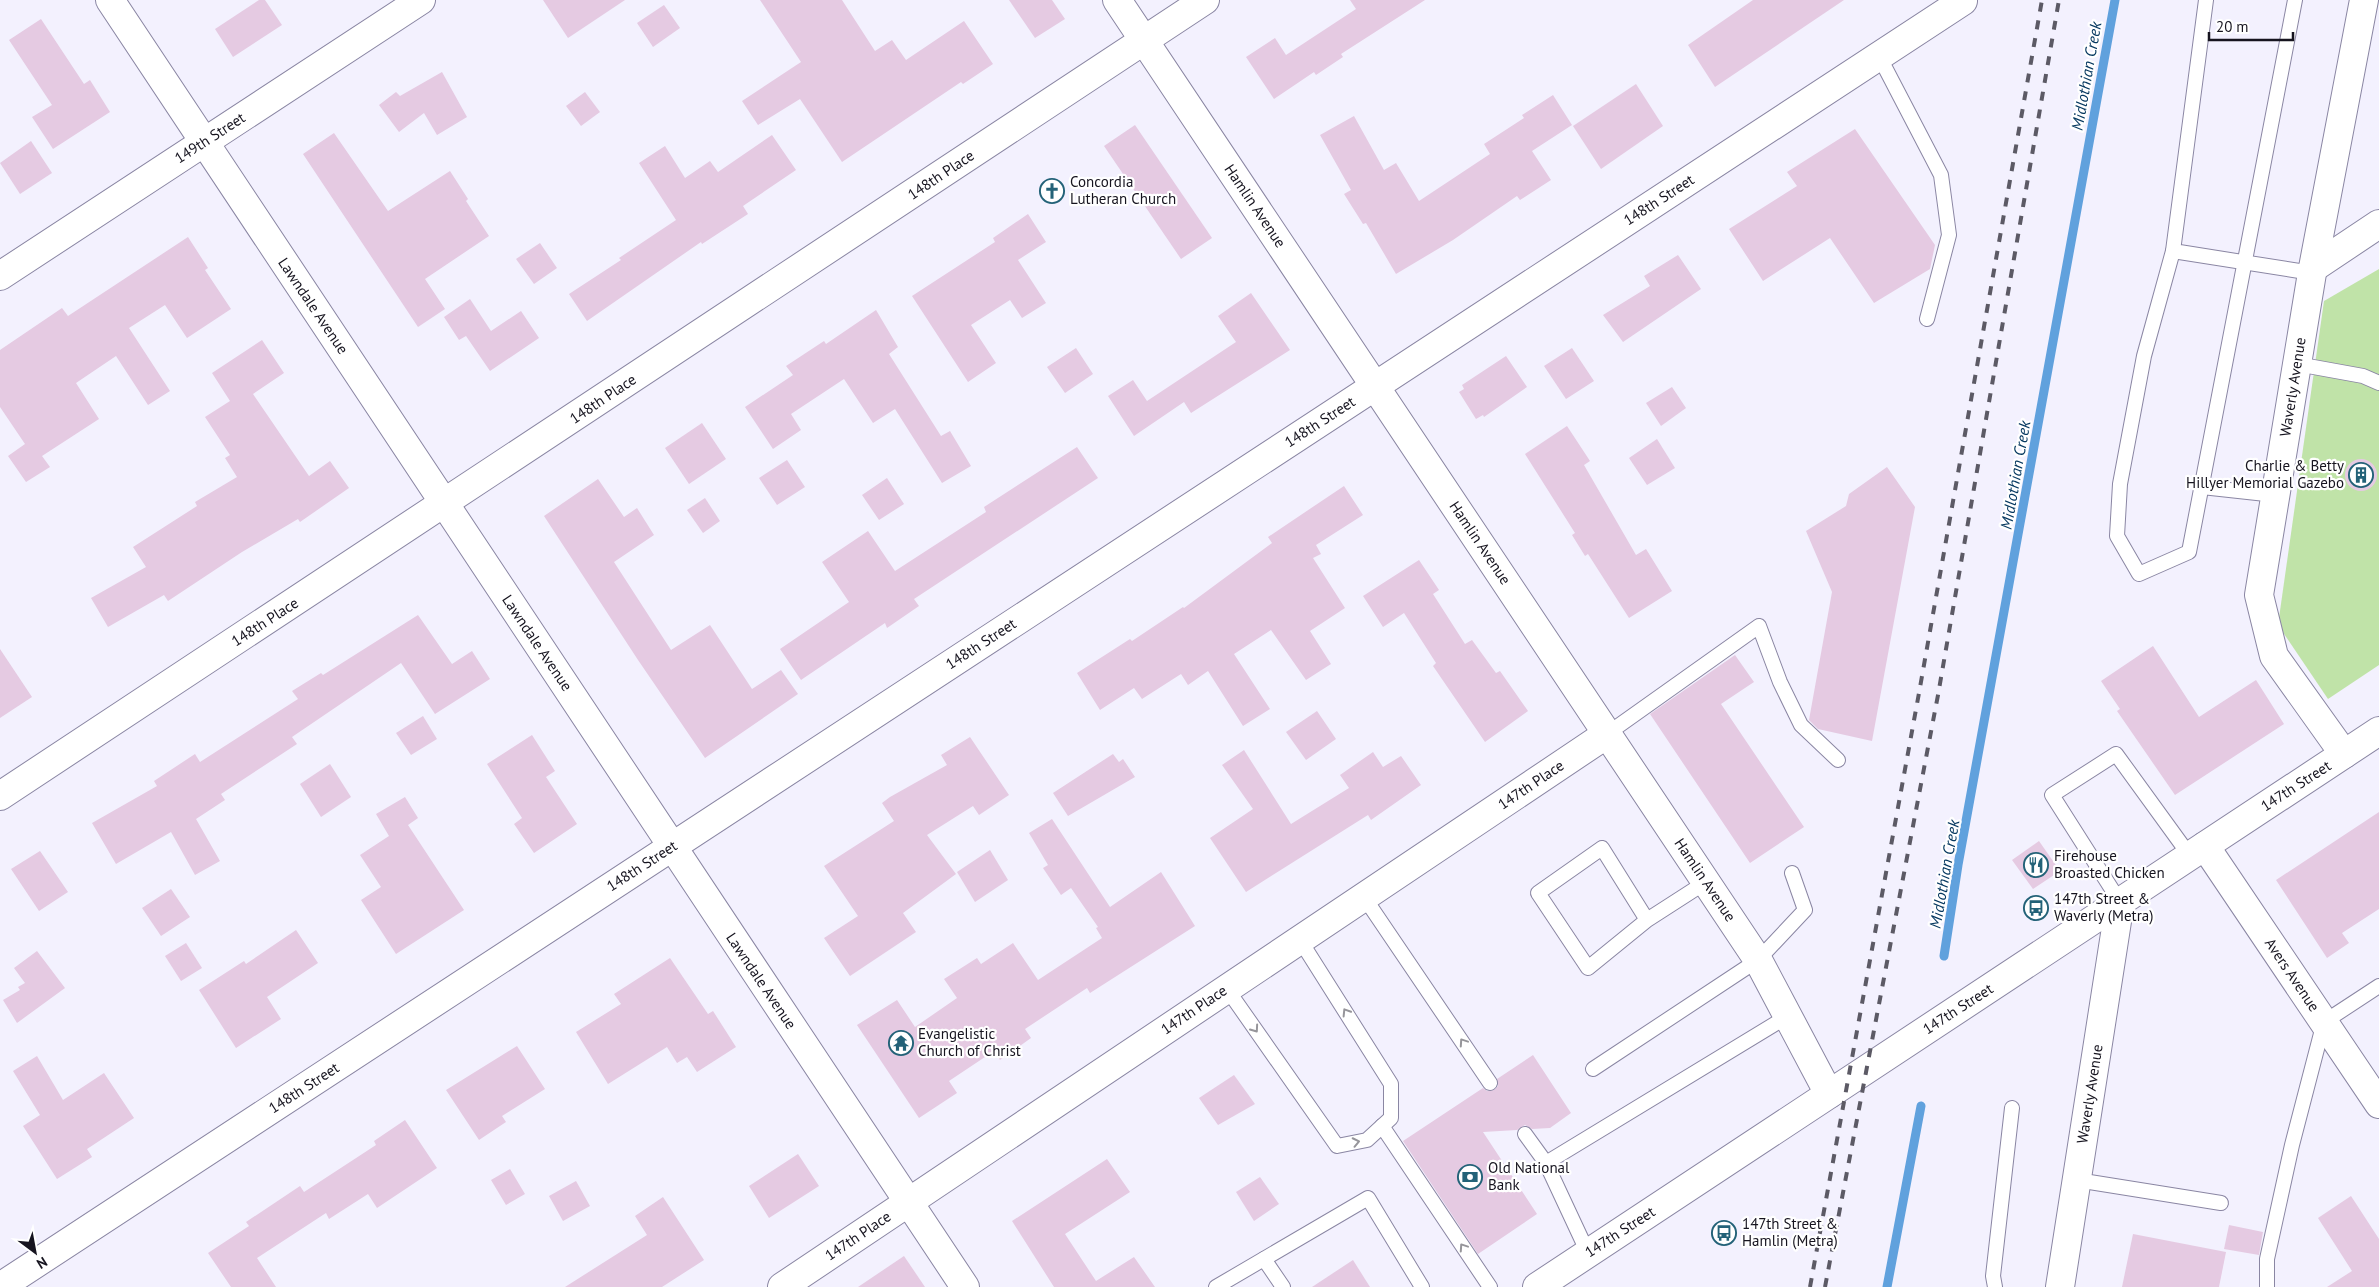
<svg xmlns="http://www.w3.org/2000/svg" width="2379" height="1287" font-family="'PT Sans',sans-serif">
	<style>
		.green { fill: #c0e3a8 }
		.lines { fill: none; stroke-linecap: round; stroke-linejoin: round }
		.stream { stroke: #60a1dd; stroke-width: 9 }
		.building { fill: #e5cae2 }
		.lane-casing { stroke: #8a86a3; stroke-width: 16 }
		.street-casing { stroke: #8a86a3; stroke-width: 30 }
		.primary-casing { stroke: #8a86a3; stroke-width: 30 }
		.lane { stroke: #fff; stroke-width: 14 }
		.street { stroke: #fff; stroke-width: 28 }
		.primary { stroke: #fff; stroke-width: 28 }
		.rail { stroke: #5c5a65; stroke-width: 4; stroke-dasharray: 9 9; stroke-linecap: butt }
		.oneway { stroke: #96959a }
		.labels { text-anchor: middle; stroke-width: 4.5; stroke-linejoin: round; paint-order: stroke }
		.street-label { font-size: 15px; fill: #16141f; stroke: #fff }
		.poi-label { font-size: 15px; fill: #16141f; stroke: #fff; text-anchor: start }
		.water-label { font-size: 16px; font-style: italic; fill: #073960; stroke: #fff }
	</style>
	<rect width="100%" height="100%" fill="#f3f1fe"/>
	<path class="green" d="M2379 269V665L2328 699 2278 625 2324 301Z"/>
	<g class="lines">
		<g class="stream">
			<path d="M1944 956 1958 865 2115 0"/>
			<path d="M1887 1287 1921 1106"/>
		</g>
	</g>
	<g class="building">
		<path d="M259 0H265L282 25 233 57 215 29Z"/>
		<path d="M543 0H625L568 38Z"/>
		<path d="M760 0H842L875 51 892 40 906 60 964 21 993 64 963 84 961 82 842 162 800 99 758 125 742 101 801 62Z"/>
		<path d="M1009 0H1052L1065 19 1035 38Z"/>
		<path d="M1350 0H1425L1341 54 1343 57 1316 75 1314 72 1274 99 1246 57 1275 38 1286 55 1356 9Z"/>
		<path d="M1753 0H1844L1715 87 1688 45Z"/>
		<path d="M664 5 680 28 653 47 637 23Z"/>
		<path d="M41 19 84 84 90 80 110 112 53 149 32 117 52 105 9 40Z"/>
		<path d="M442 72 467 117 437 135 424 113 399 132 379 105 396 92 400 96Z"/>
		<path d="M1636 84 1663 126 1601 169 1573 126Z"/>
		<path d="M585 92 600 112 581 126 566 106Z"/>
		<path d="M1553 95 1572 125 1532 151 1551 180 1520 200 1517 196 1453 240 1396 274 1366 223 1363 224 1344 194 1351 190 1320 135 1354 116 1384 170 1396 163 1419 201 1490 154 1484 144 1524 118 1522 115Z"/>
		<path d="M1135 125 1212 238 1181 259 1104 146Z"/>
		<path d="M1855 129 1935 245 1930 269 1874 303 1830 238 1763 281 1729 229 1797 186 1787 172Z"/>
		<path d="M334 133 388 211 450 171 468 199 466 201 489 236 425 279 445 309 418 327 303 154Z"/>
		<path d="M772 135 796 170 743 206 748 214 702 244 701 242 587 321 569 294 621 260 619 258 676 220 639 163 665 146 685 178 710 161 718 172Z"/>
		<path d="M31 141 52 173 20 194 0 163Z"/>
		<path d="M1028 214 1046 242 1018 260 1046 303 1022 318 1010 300 971 325 996 363 968 382 912 296 995 242 993 238Z"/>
		<path d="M188 237 208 268 205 270 231 309 187 338 165 305 129 328 170 391 148 405 116 356 76 383 99 419 42 456 50 467 26 482 8 456 25 444 0 407V350L62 308 68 316Z"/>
		<path d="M540 243 557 268 534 284 516 259Z"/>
		<path d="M1678 255 1701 289 1623 342 1603 315 1650 286 1644 276Z"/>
		<path d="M1251 293 1290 350 1191 413 1184 402 1134 436 1108 396 1133 380 1147 401 1236 342 1218 316Z"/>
		<path d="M470 299 491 331 521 311 539 338 490 371 466 336 459 340 444 317Z"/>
		<path d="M876 310 898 347 889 354 941 436 950 431 971 466 942 483 895 409 873 423 844 379 791 414 801 430 773 449 745 407 793 375 786 366 824 341 826 344Z"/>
		<path d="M262 340 284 373 253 394 309 476 330 461 349 488 300 522 298 519 242 552 168 601 164 595 108 627 91 598 146 567 133 547 197 506 195 502 237 477 225 458 230 455 205 417 230 401 212 373Z"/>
		<path d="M1076 348 1093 374 1065 393 1047 367Z"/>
		<path d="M1572 348 1594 381 1566 399 1544 366Z"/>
		<path d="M1506 356 1527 387 1484 417 1483 415 1476 419 1459 392 1464 389 1462 385Z"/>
		<path d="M1672 387 1686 408 1661 426 1646 403Z"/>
		<path d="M702 423 726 459 689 484 665 448Z"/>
		<path d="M1567 426 1590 461 1584 465 1636 555 1646 549 1672 591 1629 618 1588 554 1585 556 1572 535 1575 533 1525 454Z"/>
		<path d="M1657 439 1675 468 1647 485 1629 458Z"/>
		<path d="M1077 447 1098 478 914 599 919 606 887 628 885 623 801 680 780 649 849 602 822 562 868 531 895 571 986 512 984 507Z"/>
		<circle cx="2361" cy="475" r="16"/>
		<path d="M787 460 805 487 777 505 759 478Z"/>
		<path d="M1887 467 1915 507 1872 741 1818 729 1809 720 1832 592 1806 531 1846 506 1849 494Z"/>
		<path d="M887 478 904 504 879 520 862 495Z"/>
		<path d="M598 479 624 517 637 508 654 535 614 562 671 650 710 625 752 689 781 670 798 694 705 758 638 660 544 516Z"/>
		<path d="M1344 486 1363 515 1316 545 1321 554 1313 558 1345 608 1310 631 1331 664 1306 680 1271 630 1234 654 1270 709 1243 726 1208 671 1188 685 1181 674 1142 699 1134 688 1100 710 1077 673 1130 639 1132 641 1183 607 1184 608 1272 543 1268 537Z"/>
		<path d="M705 498 720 521 703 533 687 510Z"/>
		<path d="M1419 560 1439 590 1433 594 1465 644 1472 640 1496 673 1500 671 1528 711 1485 742 1433 666 1436 663 1404 613 1383 627 1363 596Z"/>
		<path d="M418 615 452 664 472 651 490 679 435 714 401 663 292 737 297 744 221 794 225 800 196 819 220 861 195 875 171 832 116 864 92 823 157 786 154 781 195 754 200 762 298 699 292 691 321 673 323 675Z"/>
		<path d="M2153 646 2199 717 2256 680 2284 724 2175 795 2117 711 2120 709 2101 681Z"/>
		<path d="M0 649 32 697 0 718Z"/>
		<path d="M1735 655 1754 682 1721 704 1804 827 1750 863 1650 714Z"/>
		<path d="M1317 711 1336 739 1306 760 1286 732Z"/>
		<path d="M423 716 437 739 411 755 396 733Z"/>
		<path d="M532 735 555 771 546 777 577 824 534 853 514 824 522 818 487 764Z"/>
		<path d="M970 737 1009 795 979 815 973 806 927 835 956 874 903 913 916 932 850 976 824 938 858 916 824 866 894 821 882 803 890 797 947 765 941 755Z"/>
		<path d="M1244 750 1291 824 1349 788 1340 775 1373 752 1383 767 1401 756 1421 785 1371 820 1368 815 1246 892 1210 838 1253 809 1222 765Z"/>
		<path d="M1113 754 1119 762 1123 759 1135 777 1068 816 1053 793Z"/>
		<path d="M330 764 351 797 321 817 300 784Z"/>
		<path d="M405 797 418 818 408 825 464 910 396 954 361 900 381 887 360 855 389 836 376 814Z"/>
		<path d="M2379 812V909L2342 933 2349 943 2327 958 2276 880Z"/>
		<path d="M1052 819 1110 907 1161 872 1195 926 1090 993 1087 988 1025 1029 1031 1038 1000 1060 994 1051 949 1081 957 1093 919 1118 857 1025 897 1000 915 1027 957 998 944 979 977 958 981 964 1013 943 1038 980 1102 938 1096 928 1098 927 1071 888 1061 895 1043 868 1048 865 1029 833Z"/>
		<path d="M2039 841 2060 871 2033 889 2012 860Z"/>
		<path d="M990 850 1008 880 975 902 957 872Z"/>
		<path d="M40 851 68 892 39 911 11 869Z"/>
		<path d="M171 889 190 917 161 936 142 908Z"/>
		<path d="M296 930 318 963 267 997 281 1019 236 1048 199 990 244 961 246 964Z"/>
		<path d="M186 943 202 968 181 981 165 956Z"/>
		<path d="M37 951 65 988 17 1023 3 1000 20 990 18 987 25 983 14 968Z"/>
		<path d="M670 958 708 1014 713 1011 736 1047 697 1072 687 1057 677 1063 667 1047 608 1084 576 1032 621 1004 614 994Z"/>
		<path d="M517 1046 545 1089 502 1116 506 1122 479 1140 446 1090Z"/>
		<path d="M1533 1055 1571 1113 1550 1128 1532 1129 1525 1125 1517 1130 1483 1132 1537 1214 1478 1254 1403 1141 1483 1088 1487 1091 1494 1090 1498 1086 1497 1079Z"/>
		<path d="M37 1056 63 1100 104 1073 134 1118 87 1149 92 1157 57 1179 23 1126 40 1115 13 1071Z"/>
		<path d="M1234 1075 1255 1104 1218 1125 1199 1098Z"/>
		<path d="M405 1120 437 1168 377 1208 368 1194 329 1219 326 1213 257 1258 276 1287H231L208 1253 249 1226 246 1222 300 1186 304 1192 376 1145 374 1141Z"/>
		<path d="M798 1154 819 1186 769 1218 749 1186Z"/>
		<path d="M1107 1159 1130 1192 1065 1234 1096 1281 1134 1257 1155 1287H1054L1012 1221Z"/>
		<path d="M510 1169 525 1194 506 1205 491 1180Z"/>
		<path d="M1260 1177 1279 1204 1254 1221 1236 1192Z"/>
		<path d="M576 1181 590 1206 563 1221 549 1196Z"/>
		<path d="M2351 1196 2379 1239V1287H2327L2352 1271 2318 1218Z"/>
		<path d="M663 1197 704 1260 662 1287H565L647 1235 635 1216Z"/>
		<path d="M2229 1225 2263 1232 2259 1255 2224 1249Z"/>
		<path d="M2133 1234 2226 1252 2219 1287H2122Z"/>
		<path d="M904 1256 925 1287H858Z"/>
		<path d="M1353 1260 1370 1287H1312Z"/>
	</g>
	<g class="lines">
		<defs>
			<g id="lane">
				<path d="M2206 0 2173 251 2312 273"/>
				<path d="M1879 56 1941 175 1949 235 1927 319"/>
				<path d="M2173 251 2144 356 2120 484 2117 536 2139 574 2189 552 2295 0"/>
				<path d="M2297 364 2363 376 2379 383"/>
				<path d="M2202 487 2275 495"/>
				<path d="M1607 734 1759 626 1780 682 1801 725 1838 760"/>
				<path d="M1364 897 1490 1083"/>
				<path d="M2120 902 2052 795 2116 754 2190 856"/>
				<path d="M1647 920 1588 968 1538 893 1602 848 1647 920 1706 882"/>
				<path d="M1227 989 1337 1146 1367 1140 1391 1118V1084L1300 940"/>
				<path d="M1593 1069 1758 960 1805 910 1792 873"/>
				<path d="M1382 1126 1490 1287"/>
				<path d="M1525 1134 1546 1163"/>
				<path d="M2077 1180 2221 1203"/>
				<path d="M1588 1253 1546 1163 1788 1016"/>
				<path d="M1264 1259 1283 1287"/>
				<path d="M1216 1287 1368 1198 1422 1287"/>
				<path d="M1995 1287 1993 1276 2012 1108"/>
				<path d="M2267 1287V1259L2292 1145 2324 1022 2379 986"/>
			</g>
			<g id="street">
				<path d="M110 0 965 1287"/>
				<path d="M1117 0 1758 960 1829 1094"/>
				<path d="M2313 268 2379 224"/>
				<path d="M0 276 421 0"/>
				<path d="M2344 754 2274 656 2259 595 2312 273 2364 0"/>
				<path d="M0 796 1205 0"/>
				<path d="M2205 846 2379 1104"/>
				<path d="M0 1287 1963 1"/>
				<path d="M782 1287 1607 734"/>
				<path d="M2060 1287 2120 902"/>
			</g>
			<path id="primary" d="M1537 1287 2379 731"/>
		</defs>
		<use href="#lane" class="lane-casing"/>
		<use href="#street" class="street-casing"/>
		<use href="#primary" class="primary-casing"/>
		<use href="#lane" class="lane"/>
		<use href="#street" class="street"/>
		<use href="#primary" class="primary"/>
		<g class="rail">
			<path d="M1810 1287 1919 693 2042 0"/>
			<path d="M1825 1287 1938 695 2059 0"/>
		</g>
	</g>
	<defs><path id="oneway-chevron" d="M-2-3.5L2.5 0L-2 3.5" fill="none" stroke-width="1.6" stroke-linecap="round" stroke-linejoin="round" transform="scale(1.25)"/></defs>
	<g class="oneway">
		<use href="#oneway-chevron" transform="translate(1346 1012) rotate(-122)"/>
		<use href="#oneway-chevron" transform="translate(1255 1029) rotate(55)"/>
		<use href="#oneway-chevron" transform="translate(1463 1042) rotate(-124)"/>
		<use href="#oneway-chevron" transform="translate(1356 1142) rotate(-12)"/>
		<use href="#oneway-chevron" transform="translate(1463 1247) rotate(-124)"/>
	</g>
	<defs>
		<symbol id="church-ring" viewBox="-11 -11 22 22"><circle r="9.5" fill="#fff" stroke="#236278" stroke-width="1.5"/><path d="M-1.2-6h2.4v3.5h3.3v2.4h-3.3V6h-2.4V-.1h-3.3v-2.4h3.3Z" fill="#236278"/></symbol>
		<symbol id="building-ring" viewBox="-11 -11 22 22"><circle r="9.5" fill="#fff" stroke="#236278" stroke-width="1.5"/><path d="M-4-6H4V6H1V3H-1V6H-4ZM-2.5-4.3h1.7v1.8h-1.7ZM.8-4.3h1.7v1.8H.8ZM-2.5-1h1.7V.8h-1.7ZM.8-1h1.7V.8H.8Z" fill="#236278"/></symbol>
		<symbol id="restaurant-ring" viewBox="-11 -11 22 22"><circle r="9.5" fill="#fff" stroke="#236278" stroke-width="1.5"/><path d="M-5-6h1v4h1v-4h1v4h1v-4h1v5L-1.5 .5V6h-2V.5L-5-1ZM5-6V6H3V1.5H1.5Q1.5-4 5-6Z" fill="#236278"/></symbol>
		<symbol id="bus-ring" viewBox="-11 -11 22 22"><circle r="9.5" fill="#fff" stroke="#236278" stroke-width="1.5"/><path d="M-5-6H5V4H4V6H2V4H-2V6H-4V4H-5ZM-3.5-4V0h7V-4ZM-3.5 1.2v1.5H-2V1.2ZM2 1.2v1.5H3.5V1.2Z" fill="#236278"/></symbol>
		<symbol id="temple-ring" viewBox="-11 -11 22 22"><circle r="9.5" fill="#fff" stroke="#236278" stroke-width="1.5"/><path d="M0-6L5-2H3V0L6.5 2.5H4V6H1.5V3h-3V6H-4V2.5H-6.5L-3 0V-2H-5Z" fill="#236278"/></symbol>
		<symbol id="bank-ring" viewBox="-11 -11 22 22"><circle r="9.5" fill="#fff" stroke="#236278" stroke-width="1.5"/><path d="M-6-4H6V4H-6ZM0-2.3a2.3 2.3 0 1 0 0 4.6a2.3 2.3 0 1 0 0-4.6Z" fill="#236278"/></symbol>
	</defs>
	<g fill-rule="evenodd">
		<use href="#church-ring" x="1038" y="177" width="28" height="28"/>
		<use href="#building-ring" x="2347" y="461" width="28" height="28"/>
		<use href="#restaurant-ring" x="2022" y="851" width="28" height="28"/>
		<use href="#bus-ring" x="2022" y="894" width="28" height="28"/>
		<use href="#temple-ring" x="887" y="1029" width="28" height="28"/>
		<use href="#bank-ring" x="1456" y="1163" width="28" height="28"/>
		<use href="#bus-ring" x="1710" y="1219" width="28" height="28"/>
	</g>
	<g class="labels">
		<g class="street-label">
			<text transform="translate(210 138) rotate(-33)" y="5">149th Street</text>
			<text transform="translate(941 175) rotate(-34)" y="5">148th Place</text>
			<text transform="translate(1659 200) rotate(-33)" y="5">148th Street</text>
			<text transform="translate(1255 206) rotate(56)" y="5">Hamlin Avenue</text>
			<text transform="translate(313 306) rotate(56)" y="5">Lawndale Avenue</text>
			<text transform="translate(2293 387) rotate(-81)" y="5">Waverly Avenue</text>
			<text transform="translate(603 399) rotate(-34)" y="5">148th Place</text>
			<text transform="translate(1320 422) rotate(-33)" y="5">148th Street</text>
			<text transform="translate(1480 543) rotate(56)" y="5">Hamlin Avenue</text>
			<text transform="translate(265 622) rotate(-33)" y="5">148th Place</text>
			<text transform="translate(537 643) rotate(56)" y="5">Lawndale Avenue</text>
			<text transform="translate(981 644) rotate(-33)" y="5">148th Street</text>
			<text transform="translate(1531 785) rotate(-34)" y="5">147th Place</text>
			<text transform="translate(2296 786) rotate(-33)" y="5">147th Street</text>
			<text transform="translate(642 866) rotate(-33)" y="5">148th Street</text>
			<text transform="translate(1705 880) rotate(56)" y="5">Hamlin Avenue</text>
			<text transform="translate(2292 975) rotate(56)" y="5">Avers Avenue</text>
			<text transform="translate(761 981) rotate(56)" y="5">Lawndale Avenue</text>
			<text transform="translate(1958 1009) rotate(-33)" y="5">147th Street</text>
			<text transform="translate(1194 1010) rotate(-34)" y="5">147th Place</text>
			<text transform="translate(304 1088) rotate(-33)" y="5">148th Street</text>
			<text transform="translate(2090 1094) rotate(-81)" y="5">Waverly Avenue</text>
			<text transform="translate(1620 1232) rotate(-33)" y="5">147th Street</text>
			<text transform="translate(858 1236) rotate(-34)" y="5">147th Place</text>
		</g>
		<g class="poi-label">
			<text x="1070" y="187">Concordia<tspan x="1070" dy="17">Lutheran Church</tspan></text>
			<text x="2344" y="471" text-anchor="end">Charlie &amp; Betty<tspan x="2344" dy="17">Hillyer Memorial Gazebo</tspan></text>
			<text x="2054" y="861">Firehouse<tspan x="2054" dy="17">Broasted Chicken</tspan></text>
			<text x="2054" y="904">147th Street &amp;<tspan x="2054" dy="17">Waverly (Metra)</tspan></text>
			<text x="918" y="1039">Evangelistic<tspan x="918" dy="17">Church of Christ</tspan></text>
			<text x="1488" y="1173">Old National<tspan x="1488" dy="17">Bank</tspan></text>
			<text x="1742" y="1229">147th Street &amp;<tspan x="1742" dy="17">Hamlin (Metra)</tspan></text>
		</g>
		<g class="water-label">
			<text transform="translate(2086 76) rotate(-80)" y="6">Midlothian Creek</text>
			<text transform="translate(2015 475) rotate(-80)" y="6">Midlothian Creek</text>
			<text transform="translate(1944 874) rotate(-80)" y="6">Midlothian Creek</text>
		</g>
	</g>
	<g transform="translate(35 1252) rotate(148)" stroke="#ffffff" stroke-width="4" paint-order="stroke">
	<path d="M0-4L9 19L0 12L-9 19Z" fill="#16141f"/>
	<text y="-8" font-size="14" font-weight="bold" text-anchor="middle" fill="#16141f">N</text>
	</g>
	<path d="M2209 32v8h84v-8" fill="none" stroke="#16141f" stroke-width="2.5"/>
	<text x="2216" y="32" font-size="15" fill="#16141f" stroke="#ffffff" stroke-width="4" paint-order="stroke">20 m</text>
</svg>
